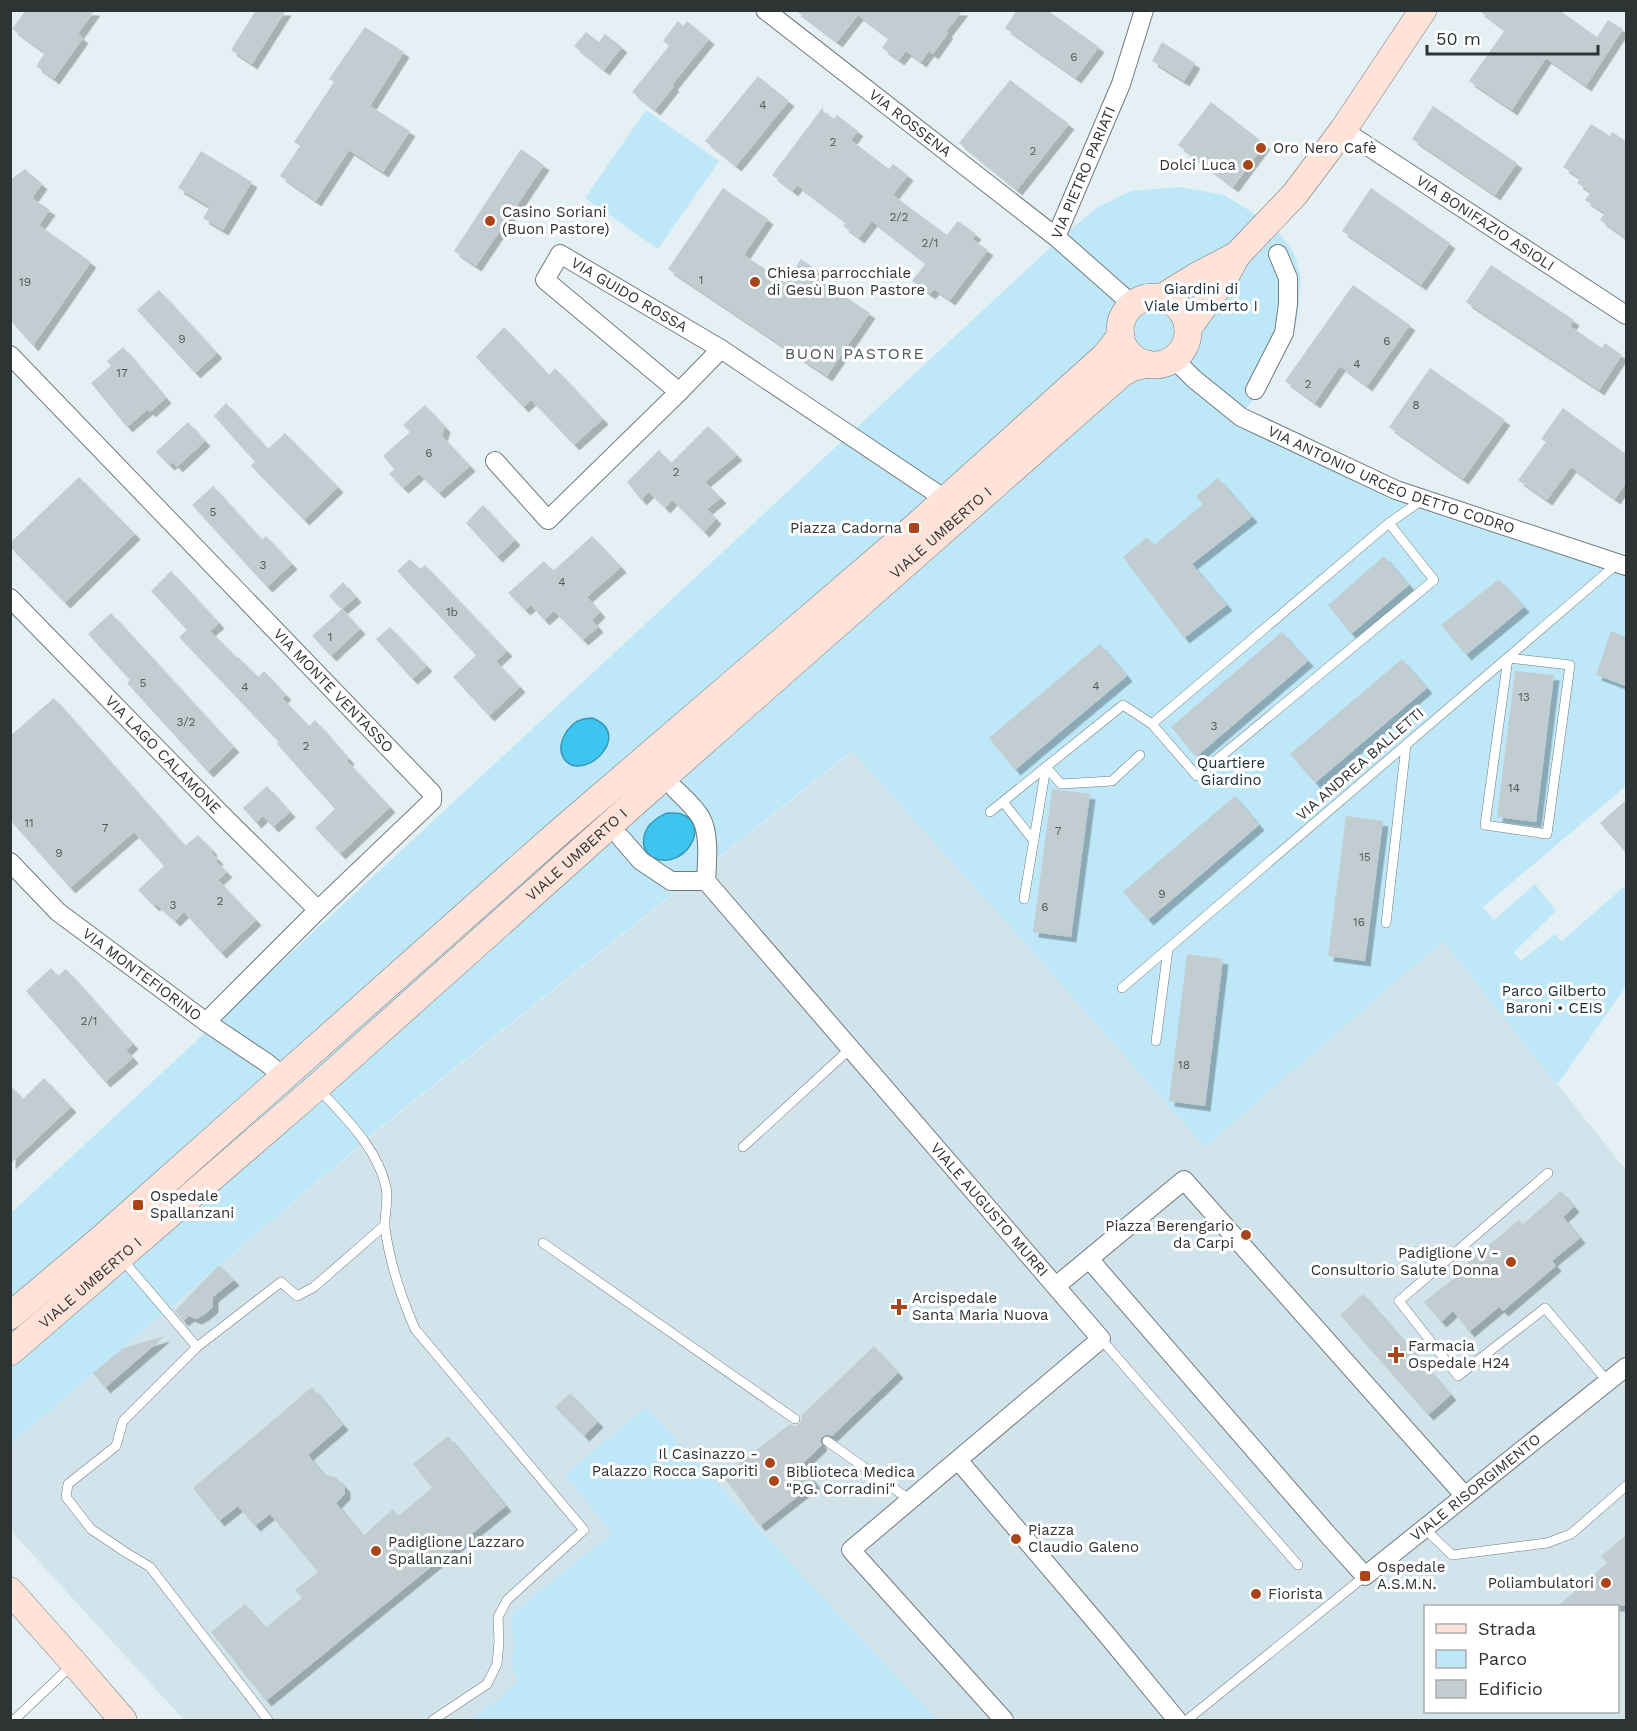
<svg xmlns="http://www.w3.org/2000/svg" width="1637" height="1731" font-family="'Work Sans',sans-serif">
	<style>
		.built { fill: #d1e4eb; fill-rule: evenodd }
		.green { fill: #bee7f7 }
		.water { fill: #3dc4ef; stroke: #3898b7; stroke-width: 1.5 }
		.building { fill: #c2cdd1; filter: url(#shadow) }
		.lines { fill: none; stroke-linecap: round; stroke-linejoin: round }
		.lane-casing { stroke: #717b7f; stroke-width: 10 }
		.street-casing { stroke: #717b7f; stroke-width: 20 }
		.secondary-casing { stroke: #717b7f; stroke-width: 28 }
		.lane { stroke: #fff; stroke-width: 9 }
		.street { stroke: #fff; stroke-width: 18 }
		.secondary { stroke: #ffe3d9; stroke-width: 27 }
		.poi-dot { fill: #aa4519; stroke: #fff; stroke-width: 2 }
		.labels { text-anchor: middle; stroke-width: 6; stroke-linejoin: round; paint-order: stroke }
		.number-label { font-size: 12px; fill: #535a5b }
		.street-label { font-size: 15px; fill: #2e3334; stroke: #fff }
		.poi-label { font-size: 15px; fill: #2e3334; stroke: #fff; text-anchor: start }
		.park-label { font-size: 15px; fill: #172d35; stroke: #fff }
		.neighbourhood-label { font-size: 16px; letter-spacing: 1.5px; fill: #50595d; stroke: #fff }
	</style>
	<defs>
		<filter id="shadow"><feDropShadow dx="5.5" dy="5.5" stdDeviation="0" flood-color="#0004"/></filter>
	</defs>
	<rect width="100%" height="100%" fill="#e5f0f5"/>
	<path class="built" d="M853 751 925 830 1205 1147 1442 940 1626 1170V1720H184L11 1531V1444L387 1123ZM1426 1606H1618V1712H1426Z"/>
	<g class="green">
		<path d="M646 110 719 161 658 249 585 198Z"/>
		<path d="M1180 187 1224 195 1273 225 1294 253 1301 277 1297 320 1293 335 1274 374 1236 421 1626 574V786L1483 907 1494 920 1535 884 1556 911 1514 952 1521 961 1555 934 1562 941 1626 885V986L1557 1085 1443 941 1205 1147 1016 933 852 751 387 1122 11 1444V1213L1064 235 1098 207 1131 191Z"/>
		<path d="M646 1407 937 1720H470L503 1696 518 1679 512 1667 514 1642 511 1619 516 1610 612 1533 565 1475Z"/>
	</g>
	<g class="water">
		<path d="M592 718C635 734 584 783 565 760 554 746 568 723 583 719 586 718 589 719 592 718Z"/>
		<path d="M667 813C672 813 678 813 681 814 713 825 683 871 654 858 638 851 642 829 655 820 658 817 663 815 667 813Z"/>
	</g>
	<g class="building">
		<path d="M26 10H95L78 34 83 38 54 79 36 66 45 53 12 29Z"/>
		<path d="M256 10H286L252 64 231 50Z"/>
		<path d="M795 10H963L946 32 948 33 933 54 929 51 921 62 906 51 899 60 882 48 889 38 858 15 837 42Z"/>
		<path d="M1017 10H1047L1099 47 1076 78 1005 28Z"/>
		<path d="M1478 10H1559L1597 37 1608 20 1623 29 1586 86 1546 58 1512 110 1469 81 1505 30Z"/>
		<path d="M678 21 683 26 687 21 709 39 672 85 674 86 655 110 632 92 669 46 663 41Z"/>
		<path d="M365 27 404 52 370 106 410 131 383 172 349 150 316 201 280 176 300 146 294 142 334 82 329 79Z"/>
		<path d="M586 32 599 42 605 34 622 47 604 70 574 46Z"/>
		<path d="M1162 42 1195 63 1184 81 1152 61Z"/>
		<path d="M758 76 789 101 736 166 705 141Z"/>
		<path d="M1010 80 1069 124 1017 190 959 143Z"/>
		<path d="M1211 102 1265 144 1233 187 1178 145Z"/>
		<path d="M1433 106 1517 163 1495 195 1412 139Z"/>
		<path d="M823 107V111L834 119 837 115 858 131 851 140 889 169 893 164 908 175 893 195 947 235 958 221 976 234 972 239 988 250 950 300 934 289 930 294 912 281 926 263 872 221 859 238 843 226 846 222 797 185 793 191 772 175Z"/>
		<path d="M1591 124 1610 136 1612 132 1626 141V238L1600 220 1605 213 1585 200 1591 192 1577 183 1580 178 1563 167Z"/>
		<path d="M521 149 544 165 476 266 454 251Z"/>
		<path d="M201 151 252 182 223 230 203 218 210 207 178 188Z"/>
		<path d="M25 169 42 184 32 198 50 210 39 225 91 262 33 346 10 320V180Z"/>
		<path d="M723 188 768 219 744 255 786 283 801 259 819 271 815 277 870 313 827 376 668 269Z"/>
		<path d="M1371 188 1450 243 1421 285 1342 231Z"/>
		<path d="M1491 265 1574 320 1570 326 1602 348 1605 343 1622 355 1599 390 1466 302Z"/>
		<path d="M1353 285 1410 325 1367 386 1340 366 1315 403 1285 381Z"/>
		<path d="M159 290 217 353 195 373 137 310Z"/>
		<path d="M504 327 549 375 555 368 603 419 574 445 531 400 523 407 476 357Z"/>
		<path d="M123 347 166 398 150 412 148 409 127 427 91 383 111 366 107 361Z"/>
		<path d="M1430 368 1505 420 1463 479 1389 427Z"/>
		<path d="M226 403 268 449 285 433 338 487 304 520 251 466 255 462 214 416Z"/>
		<path d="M425 405 445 427 442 436 470 466 439 493 419 474 403 488 389 474 394 469 383 456 410 432 403 425Z"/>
		<path d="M1563 408 1626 454V483L1615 499 1571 467 1547 500 1518 480 1546 442 1541 439Z"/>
		<path d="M188 422 205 441 177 467 173 462 169 465 156 452Z"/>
		<path d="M708 426 737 455 705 482 721 498 707 509 716 519 704 532 672 500 665 508 649 492 641 500 627 482 659 450 671 463Z"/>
		<path d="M79 477 135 534 65 603 10 547V543Z"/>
		<path d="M1218 478 1252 517 1192 564 1227 605 1184 638 1123 557 1147 537 1154 545 1203 504 1196 496Z"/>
		<path d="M213 486 262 540 266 536 292 564 267 587 192 505Z"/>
		<path d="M483 505 515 540 497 557 466 523Z"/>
		<path d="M592 536 621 567 587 597 600 612 592 620 598 627 583 640 554 611 544 620 531 605 525 610 508 593 544 561 553 571Z"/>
		<path d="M1384 556 1409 585 1351 634 1328 605Z"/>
		<path d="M410 559 420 569 425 565 507 651 496 661 520 687 489 716 453 677 476 655 397 571Z"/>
		<path d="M171 571 219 623 210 631 237 658 238 657 258 677 264 671 286 695 282 698 309 726 315 720 349 759 347 761 390 807 340 854 315 828 335 809 277 744 279 742 179 637 187 630 151 591Z"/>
		<path d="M1499 579 1524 607 1466 655 1441 625Z"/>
		<path d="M343 582 356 597 342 609 329 596Z"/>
		<path d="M342 609 360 629 331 656 312 636Z"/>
		<path d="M111 613 234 747 208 772 127 683 130 680 88 634Z"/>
		<path d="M390 627 427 666 412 679 376 639Z"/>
		<path d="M1611 631 1626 637V686L1596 675Z"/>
		<path d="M1282 632 1308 661 1196 757 1171 727Z"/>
		<path d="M1100 644 1127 676 1015 770 989 738Z"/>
		<path d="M1402 659 1427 688 1315 783 1290 754Z"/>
		<path d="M1515 671 1554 675 1536 822 1497 817Z"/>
		<path d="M54 698 185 846 198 835 212 850 211 852 218 859 216 861 227 872 218 880 256 920 221 953 184 912 175 921 156 904 154 906 138 890 164 866 134 832 70 888 10 820V736Z"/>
		<path d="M267 786 290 812 273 827 263 816 256 823 243 808Z"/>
		<path d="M1052 789 1090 794 1071 937 1033 932Z"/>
		<path d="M1235 796 1259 825 1148 920 1123 892Z"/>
		<path d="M1626 800V853L1600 823Z"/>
		<path d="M1346 816 1383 821 1365 961 1328 956Z"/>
		<path d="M1187 954 1223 959 1205 1106 1169 1101Z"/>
		<path d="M51 968 58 976 66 969 133 1044 126 1050 133 1058 105 1082 26 991Z"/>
		<path d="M44 1078 71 1107 10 1164V1085L23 1099Z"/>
		<path d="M1561 1191 1574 1207 1563 1217 1580 1238 1552 1261 1556 1266 1503 1311 1499 1307 1469 1332 1453 1311 1441 1322 1424 1302 1470 1266 1467 1263 1519 1220 1523 1224Z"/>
		<path d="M219 1265 234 1280 213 1297V1307L204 1315 196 1319 189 1316 183 1321 175 1311Z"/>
		<path d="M1363 1294 1451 1395 1428 1415 1340 1315Z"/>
		<path d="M165 1336 105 1388 93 1373 123 1348Z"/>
		<path d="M874 1346 898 1373 832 1436 827 1434 822 1437 820 1441 822 1445 801 1465 815 1483 760 1526 723 1476 790 1424 795 1426 800 1423 802 1419 801 1416Z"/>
		<path d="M312 1387 343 1425 308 1455 324 1475 336 1477 345 1487V1494L336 1503 363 1536 393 1509 398 1516 432 1488 413 1464 448 1436 506 1506 266 1701 211 1632 245 1604 265 1628 302 1598 295 1590 318 1572 270 1514 255 1526 238 1506 219 1521 193 1488Z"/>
		<path d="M570 1393 598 1422 584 1436 555 1407Z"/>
		<path d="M1626 1535V1606H1558L1607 1563 1601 1556Z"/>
	</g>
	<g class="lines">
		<defs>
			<g id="lane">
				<path d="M1508 658 1570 665 1547 834 1485 825Z"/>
				<path d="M1152 724 1197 776 1434 580 1389 523"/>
				<path d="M1046 767 1061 784 1112 781 1140 755"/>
				<path d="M1003 802 1034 841"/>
				<path d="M990 812 1123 705 1152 724 1389 523 1422 500"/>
				<path d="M1024 899 1046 767"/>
				<path d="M1386 923 1406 745"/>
				<path d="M1122 988 1618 563"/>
				<path d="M1156 1041 1168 949"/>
				<path d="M319 1089C345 1118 377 1147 386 1187 389 1201 384 1214 385 1228 390 1264 401 1297 415 1329L584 1530 507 1600 498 1617 499 1642 497 1664 487 1684 433 1720"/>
				<path d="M743 1147 851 1048"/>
				<path d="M1548 1173 1399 1301 1458 1376 1545 1308 1608 1382"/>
				<path d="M543 1243 795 1419"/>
				<path d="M122 1259 197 1347 123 1421 116 1446 68 1484 66 1497 91 1529 125 1552 150 1567 268 1720"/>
				<path d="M1101 1339 1298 1565"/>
				<path d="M197 1347 281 1282 297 1296 314 1287 385 1225"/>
				<path d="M827 1441 910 1500"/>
				<path d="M1424 1528 1452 1555 1547 1543 1571 1534 1626 1486"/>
				<path d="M14 1720 73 1664"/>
				<path d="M1187 1720 1365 1576"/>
			</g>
			<g id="street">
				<path id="s1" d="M765 10 1056 237 1133 305"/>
				<path id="s2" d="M1343 130 1626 315"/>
				<path id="s3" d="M1056 237 1121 84 1144 10"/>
				<path id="s4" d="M10 355 432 793V801L318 910 206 1022"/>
				<path id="s5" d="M1174 359 1194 379 1241 417 1396 490 1626 566"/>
				<path d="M1255 390 1284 333 1288 304V278L1278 254"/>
				<path id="s6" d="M679 392 545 280 560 254 721 349 945 499"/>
				<path d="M495 461 548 520 679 392 721 349"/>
				<path id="s7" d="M10 598 224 817 318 910"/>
				<path id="s8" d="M675 789C684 798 695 807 701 818 710 834 707 863 706 881L1101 1339 851 1550 1004 1720"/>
				<path d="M621 838 641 861 671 881H706"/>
				<path id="s9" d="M10 862 58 912 206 1022 267 1063 283 1076"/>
				<path id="s10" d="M1089 1259 1329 1536 1365 1576 1626 1367"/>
				<path d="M1056 1286 1184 1180 1464 1495"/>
				<path d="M958 1460 1107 1635 1177 1720"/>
			</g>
			<g id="secondary">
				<circle cx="1154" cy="331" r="34"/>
				<path d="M1161 298 1197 276 1237 255"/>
				<path d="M1188 328 1225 277 1237 255 1295 194 1343 130 1423 10"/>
				<path d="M10 1316 101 1239 556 835 914 528 1105 356 1121 336"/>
				<path id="s11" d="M10 1352 317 1087 640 798 1122 373 1134 367 1147 364"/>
				<path d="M10 1591 74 1663 123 1720"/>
			</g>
		</defs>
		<use href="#lane" class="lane-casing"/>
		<use href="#street" class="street-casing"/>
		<use href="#secondary" class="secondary-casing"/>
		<use href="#lane" class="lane"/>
		<use href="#street" class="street"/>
		<use href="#secondary" class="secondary"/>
	</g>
	<g class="poi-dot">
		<circle cx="1261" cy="148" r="6"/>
		<circle cx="1248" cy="165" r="6"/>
		<circle cx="490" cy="221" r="6"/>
		<circle cx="755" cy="282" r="6"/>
		<rect x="908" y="522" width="12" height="12" rx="3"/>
		<rect x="132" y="1199" width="12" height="12" rx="3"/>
		<circle cx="1246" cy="1235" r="6"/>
		<circle cx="1511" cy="1262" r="6"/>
		<path d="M896 1298h6v6h6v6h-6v6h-6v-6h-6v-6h6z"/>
		<path d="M1393 1346h6v6h6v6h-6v6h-6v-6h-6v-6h6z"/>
		<circle cx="770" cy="1463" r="6"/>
		<circle cx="774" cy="1481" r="6"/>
		<circle cx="1016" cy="1539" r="6"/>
		<circle cx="376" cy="1551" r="6"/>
		<rect x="1359" y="1570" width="12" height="12" rx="3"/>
		<circle cx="1606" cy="1583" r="6"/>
		<circle cx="1256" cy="1594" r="6"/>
	</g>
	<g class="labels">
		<g class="number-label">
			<text x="1074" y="61">6</text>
			<text x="763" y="109">4</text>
			<text x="833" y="146">2</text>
			<text x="1033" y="155">2</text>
			<text x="899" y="221">2/2</text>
			<text x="930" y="247">2/1</text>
			<text x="701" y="284">1</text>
			<text x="25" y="286">19</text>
			<text x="182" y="343">9</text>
			<text x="1387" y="345">6</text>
			<text x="1357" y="368">4</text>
			<text x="122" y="377">17</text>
			<text x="1308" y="388">2</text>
			<text x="1416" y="409">8</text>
			<text x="429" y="457">6</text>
			<text x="676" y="476">2</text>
			<text x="213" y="516">5</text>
			<text x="263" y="569">3</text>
			<text x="562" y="586">4</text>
			<text x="452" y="616">1b</text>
			<text x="330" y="641">1</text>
			<text x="143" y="687">5</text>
			<text x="1096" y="690">4</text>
			<text x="245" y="691">4</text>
			<text x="1524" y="701">13</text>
			<text x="186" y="726">3/2</text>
			<text x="1214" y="730">3</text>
			<text x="306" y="750">2</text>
			<text x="1514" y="792">14</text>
			<text x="29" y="827">11</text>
			<text x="105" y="832">7</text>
			<text x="1058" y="835">7</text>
			<text x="59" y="857">9</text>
			<text x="1365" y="861">15</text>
			<text x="1162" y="898">9</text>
			<text x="220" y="905">2</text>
			<text x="173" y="909">3</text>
			<text x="1045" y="911">6</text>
			<text x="1359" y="926">16</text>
			<text x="89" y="1025">2/1</text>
			<text x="1184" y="1069">18</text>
		</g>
		<g class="street-label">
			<text dy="5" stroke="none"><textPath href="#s1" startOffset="184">VIA ROSSENA</textPath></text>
			<text dy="5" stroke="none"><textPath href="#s3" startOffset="70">VIA PIETRO PARIATI</textPath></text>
			<text dy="5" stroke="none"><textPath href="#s2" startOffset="170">VIA BONIFAZIO ASIOLI</textPath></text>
			<text dy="5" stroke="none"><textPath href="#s6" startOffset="285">VIA GUIDO ROSSA</textPath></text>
			<text dy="5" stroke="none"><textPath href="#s5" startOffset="252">VIA ANTONIO URCEO DETTO CODRO</textPath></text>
			<text dy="5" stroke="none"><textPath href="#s11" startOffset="1240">VIALE UMBERTO I</textPath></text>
			<text dy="5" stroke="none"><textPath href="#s4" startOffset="466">VIA MONTE VENTASSO</textPath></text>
			<text dy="5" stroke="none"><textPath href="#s7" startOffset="219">VIA LAGO CALAMONE</textPath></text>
			<text transform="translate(1360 764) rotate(-41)" y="5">VIA ANDREA BALLETTI</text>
			<text dy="5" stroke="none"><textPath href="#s11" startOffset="754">VIALE UMBERTO I</textPath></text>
			<text dy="5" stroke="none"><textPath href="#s9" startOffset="174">VIA MONTEFIORINO</textPath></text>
			<text dy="5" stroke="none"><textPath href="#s8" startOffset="537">VIALE AUGUSTO MURRI</textPath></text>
			<text dy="5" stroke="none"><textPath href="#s11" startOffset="106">VIALE UMBERTO I</textPath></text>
			<text dy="5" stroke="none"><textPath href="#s10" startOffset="562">VIALE RISORGIMENTO</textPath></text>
		</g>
		<g class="poi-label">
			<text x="1273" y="153">Oro Nero Cafè</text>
			<text x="1236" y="170" text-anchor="end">Dolci Luca</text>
			<text x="502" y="217">Casino Soriani<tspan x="502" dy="17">(Buon Pastore)</tspan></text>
			<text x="767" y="278">Chiesa parrocchiale<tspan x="767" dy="17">di Gesù Buon Pastore</tspan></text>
			<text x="902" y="533" text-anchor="end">Piazza Cadorna</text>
			<text x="150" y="1201">Ospedale<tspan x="150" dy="17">Spallanzani</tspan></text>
			<text x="1234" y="1231" text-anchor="end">Piazza Berengario<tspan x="1234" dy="17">da Carpi</tspan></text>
			<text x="1499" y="1258" text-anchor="end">Padiglione V -<tspan x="1499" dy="17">Consultorio Salute Donna</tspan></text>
			<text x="912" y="1303">Arcispedale<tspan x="912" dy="17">Santa Maria Nuova</tspan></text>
			<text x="1408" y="1351">Farmacia<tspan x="1408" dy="17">Ospedale H24</tspan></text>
			<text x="758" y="1459" text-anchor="end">Il Casinazzo -<tspan x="758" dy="17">Palazzo Rocca Saporiti</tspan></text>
			<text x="786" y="1477">Biblioteca Medica<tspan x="786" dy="17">"P.G. Corradini"</tspan></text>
			<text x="1028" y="1535">Piazza<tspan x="1028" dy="17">Claudio Galeno</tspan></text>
			<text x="388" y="1547">Padiglione Lazzaro<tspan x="388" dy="17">Spallanzani</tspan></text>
			<text x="1377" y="1572">Ospedale<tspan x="1377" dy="17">A.S.M.N.</tspan></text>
			<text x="1594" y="1588" text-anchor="end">Poliambulatori</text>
			<text x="1268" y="1599">Fiorista</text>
		</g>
		<g class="park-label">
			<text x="1201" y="294">Giardini di<tspan x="1201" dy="17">Viale Umberto I</tspan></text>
			<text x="1231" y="768">Quartiere<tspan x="1231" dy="17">Giardino</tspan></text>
			<text x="1554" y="996">Parco Gilberto<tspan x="1554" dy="17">Baroni • CEIS</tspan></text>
		</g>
		<g class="neighbourhood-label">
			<text x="855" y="359">BUON PASTORE</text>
		</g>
	</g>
	<rect width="1637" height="1731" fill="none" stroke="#2e3334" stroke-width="24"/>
	<rect x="1424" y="1605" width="195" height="108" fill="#ffffff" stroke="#abadae" stroke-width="1.5"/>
	<rect x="1436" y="1624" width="30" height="9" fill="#ffe3d9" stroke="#abadae" stroke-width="1.5"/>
	<text x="1478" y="1635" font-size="18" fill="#2e3334">Strada</text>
	<rect x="1436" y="1650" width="30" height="18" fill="#bee7f7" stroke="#abadae" stroke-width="1.5"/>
	<text x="1478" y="1665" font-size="18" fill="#2e3334">Parco</text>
	<rect x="1436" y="1680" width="30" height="18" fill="#c2cdd1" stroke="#abadae" stroke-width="1.5"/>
	<text x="1478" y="1695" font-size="18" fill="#2e3334">Edificio</text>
	<path d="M1427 45v9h171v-9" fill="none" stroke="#2e3334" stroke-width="3"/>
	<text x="1436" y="45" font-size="18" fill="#2e3334" stroke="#ffffff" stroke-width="4.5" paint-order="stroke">50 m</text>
</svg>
